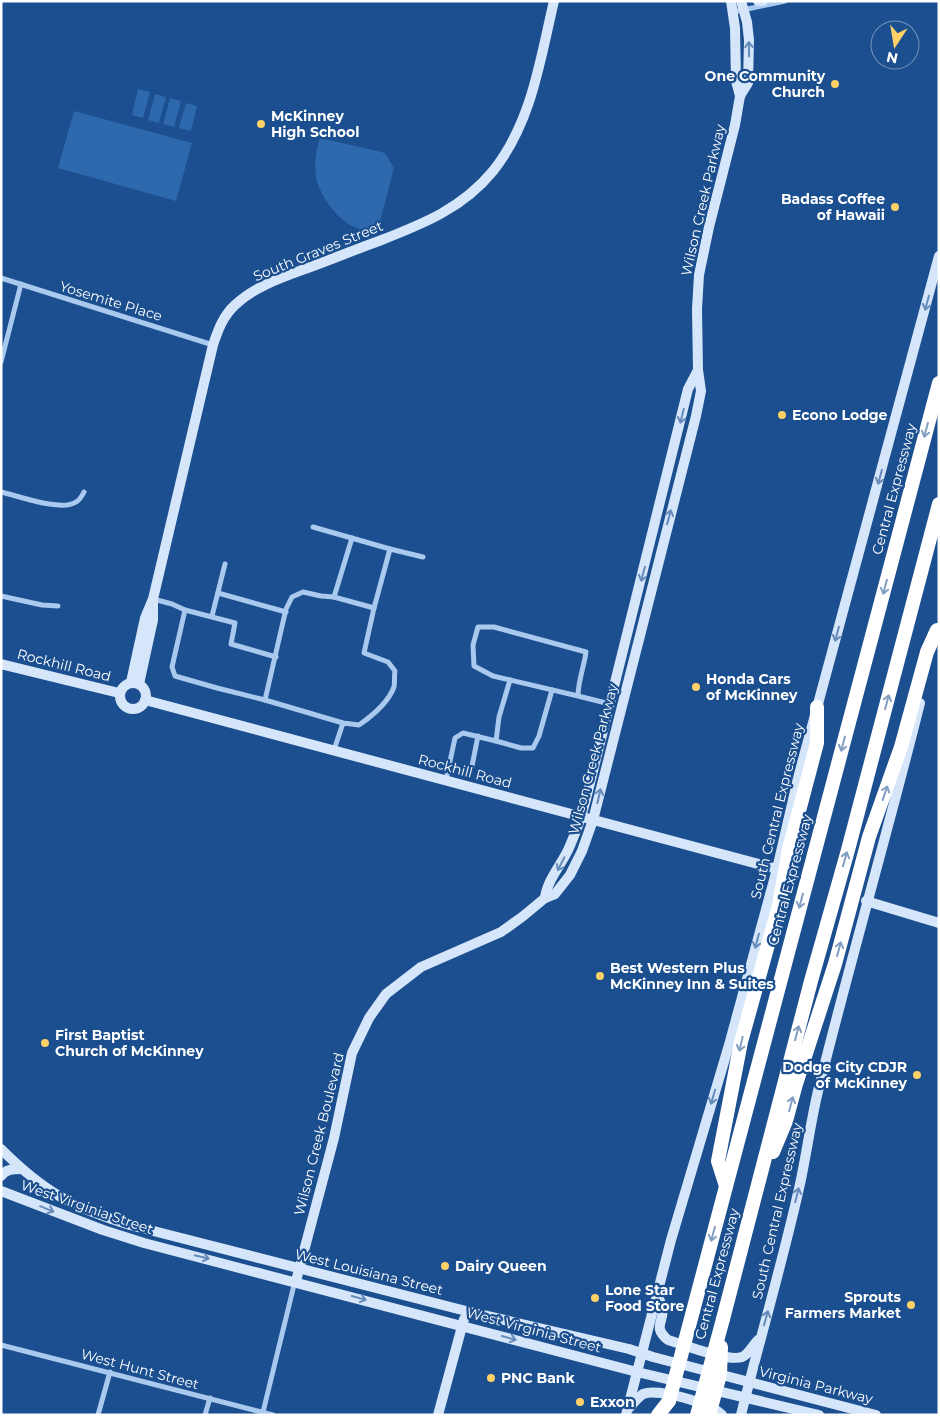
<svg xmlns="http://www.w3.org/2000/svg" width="940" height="1416" font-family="Montserrat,sans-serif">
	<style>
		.green { fill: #2e69ad }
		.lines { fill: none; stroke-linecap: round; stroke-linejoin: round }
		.street { stroke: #a9c9ee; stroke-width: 5 }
		.secondary { stroke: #d6e6fa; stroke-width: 10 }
		.highway { stroke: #fff; stroke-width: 14 }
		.highway-bridge { stroke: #fff; stroke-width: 14 }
		.oneway { stroke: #668bba }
		.oneway2 { stroke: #829ec1 }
		.poi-dot { fill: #ffd166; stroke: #1b4f8f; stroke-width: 2 }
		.labels { text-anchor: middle; stroke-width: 4.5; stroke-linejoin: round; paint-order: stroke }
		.poi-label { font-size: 14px; font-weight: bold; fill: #fff; stroke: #1b4f8f; text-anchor: start }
		.street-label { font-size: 14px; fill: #fff; stroke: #1b4f8f }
	</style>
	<rect width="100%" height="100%" fill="#1b4f8f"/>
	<g class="green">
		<path d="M138 89 150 92 143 118 132 115Z"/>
		<path d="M155 94 166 97 159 123 148 120Z"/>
		<path d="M170 98 181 101 174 127 163 124Z"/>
		<path d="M186 103 197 106 191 131 179 128Z"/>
		<path d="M74 111 192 143 176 201 58 168Z"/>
		<path d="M320 138 385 153 394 168 379 225C376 226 371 229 368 229 346 233 318 196 316 176 314 163 316 150 320 138Z"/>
	</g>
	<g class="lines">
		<g class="street">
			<path d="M733 12 785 1"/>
			<path d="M1 278 213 345"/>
			<path d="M1 362 21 284"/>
			<path d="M1 492C19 496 61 512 76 502 80 500 82 496 84 492"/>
			<path d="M313 527 390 549"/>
			<path d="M218 593 286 612"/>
			<path d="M1 596 42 605 58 606"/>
			<path d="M334 597 352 538"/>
			<path d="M153 599 172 604 185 610 172 667 175 676 217 688 265 700"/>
			<path d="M374 608 390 549 423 557"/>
			<path d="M185 610 235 623 231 644 276 657"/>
			<path d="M212 616 225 564"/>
			<path d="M510 680 499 717 496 741 521 748H533L539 736 552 690"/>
			<path d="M578 696 493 676 474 666 473 645 478 627H494L586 652C584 667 578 681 578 696L610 704"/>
			<path d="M334 750 343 723 359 725C372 716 388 703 394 687 395 682 394 676 395 671L388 662 364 653 374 608 334 597 321 596 303 592 292 597 286 609 265 700 343 723"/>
			<path d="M472 766 478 736"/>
			<path d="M446 780 455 738 463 733 496 741"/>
			<path d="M1 1345 273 1415"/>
			<path d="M263 1412 295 1281"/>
			<path d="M98 1415 110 1372"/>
			<path d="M205 1415 210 1398"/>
		</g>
		<g class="secondary">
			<path d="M731 1 735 28 736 81 740 96"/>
			<path d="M758 1H763"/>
			<path d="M1 664 119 693"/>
			<path d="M131 682 145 618 153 599 213 345C218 330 223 316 235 305 254 287 280 278 305 269 330 260 354 250 379 241 423 224 463 208 493 171 532 122 540 60 554 1"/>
			<circle cx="133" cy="696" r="13"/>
			<path d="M139 684 153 620V602"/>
			<path d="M145 700 777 869"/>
			<path d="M545 898C547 880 562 864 569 848 576 832 582 815 586 799L688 389 698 370"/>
			<path d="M866 901 939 923"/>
			<path d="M1 1149C44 1192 72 1207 130 1225L466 1311 629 1349 653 1357 876 1415"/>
			<path d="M1 1176C6 1169 13 1169 21 1169"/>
			<path d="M1 1191 103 1230 144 1243 637 1372 819 1415"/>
			<path d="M296 1281 334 1138 352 1053 369 1018 386 994 421 967 501 932 522 917 545 898 555 894 570 875 582 851 593 820 696 416 701 391 698 370 697 309 699 275 709 227 735 125 740 96 748 83 749 40 747 22 741 1"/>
			<path d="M657 1294C658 1298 661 1302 662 1306 666 1321 651 1326 668 1340 684 1345 728 1362 742 1357 748 1355 753 1345 758 1340"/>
			<path d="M629 1408C633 1404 638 1397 643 1394 658 1388 711 1403 722 1415"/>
			<path d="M438 1415 464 1319"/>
			<path d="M626 1415 671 1240 729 1045 777 869 798 778 939 256"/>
			<path d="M741 1415C760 1338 783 1261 800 1184 807 1152 811 1119 819 1087 851 958 888 831 920 703"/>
		</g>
		<g class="highway">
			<path d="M773 1152 786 1121 796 1084 835 964 869 837 901 747 927 652 937 630"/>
			<path d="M726 1186 718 1161 741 1042 779 905 789 849 817 743V707"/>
			<path d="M693 1311 939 383"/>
			<path d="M723 1319 811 981 848 850 939 504"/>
			<path d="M658 1415 669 1401"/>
		</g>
		<g class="highway-bridge">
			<path d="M669 1401 693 1311"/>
			<path d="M697 1415 723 1319"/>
			<path d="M709 1415 720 1375 721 1347"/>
		</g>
	</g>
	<defs><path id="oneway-shaft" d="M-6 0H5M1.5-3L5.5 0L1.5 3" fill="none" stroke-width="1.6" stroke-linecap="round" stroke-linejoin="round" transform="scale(1.25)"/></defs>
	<g class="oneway">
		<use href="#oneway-shaft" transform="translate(749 49) rotate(-91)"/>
		<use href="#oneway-shaft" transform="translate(927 303) rotate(105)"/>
		<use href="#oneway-shaft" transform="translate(682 416) rotate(104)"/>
		<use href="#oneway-shaft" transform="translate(880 477) rotate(105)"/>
		<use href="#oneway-shaft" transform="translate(669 517) rotate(-75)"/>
		<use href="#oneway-shaft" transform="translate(643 574) rotate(105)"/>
		<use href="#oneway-shaft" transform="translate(837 634) rotate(105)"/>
		<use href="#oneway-shaft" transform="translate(599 796) rotate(-77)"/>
		<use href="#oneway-shaft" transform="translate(561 864) rotate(117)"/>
		<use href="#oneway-shaft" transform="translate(757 941) rotate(105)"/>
		<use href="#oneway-shaft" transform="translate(713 1097) rotate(107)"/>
		<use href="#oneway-shaft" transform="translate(797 1195) rotate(-76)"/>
		<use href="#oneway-shaft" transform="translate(47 1209) rotate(22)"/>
		<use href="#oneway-shaft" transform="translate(202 1257) rotate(14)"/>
		<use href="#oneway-shaft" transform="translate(359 1298) rotate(15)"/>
		<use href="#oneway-shaft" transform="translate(766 1318) rotate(-74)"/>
		<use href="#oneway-shaft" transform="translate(509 1338) rotate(16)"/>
	</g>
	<g class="oneway2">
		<use href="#oneway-shaft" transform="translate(926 430) rotate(105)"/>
		<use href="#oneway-shaft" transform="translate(885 587) rotate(105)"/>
		<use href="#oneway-shaft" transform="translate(887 702) rotate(-75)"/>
		<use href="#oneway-shaft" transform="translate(843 744) rotate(105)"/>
		<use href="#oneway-shaft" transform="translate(885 793) rotate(-71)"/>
		<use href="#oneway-shaft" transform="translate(845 859) rotate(-74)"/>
		<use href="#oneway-shaft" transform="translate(801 901) rotate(105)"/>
		<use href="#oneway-shaft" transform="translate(839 949) rotate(-75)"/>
		<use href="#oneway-shaft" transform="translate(797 1033) rotate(-75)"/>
		<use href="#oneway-shaft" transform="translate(741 1044) rotate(103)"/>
		<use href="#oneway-shaft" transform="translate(791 1104) rotate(-75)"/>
		<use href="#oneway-shaft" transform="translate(713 1234) rotate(105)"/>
	</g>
	<g class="poi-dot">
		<circle cx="835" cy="84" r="5"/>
		<circle cx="261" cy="124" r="5"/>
		<circle cx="895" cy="207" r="5"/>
		<circle cx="782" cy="415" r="5"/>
		<circle cx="696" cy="687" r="5"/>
		<circle cx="600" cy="976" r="5"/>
		<circle cx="45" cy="1043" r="5"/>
		<circle cx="917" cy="1075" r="5"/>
		<circle cx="445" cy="1266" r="5"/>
		<circle cx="595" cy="1298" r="5"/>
		<circle cx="911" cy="1305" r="5"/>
		<circle cx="491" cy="1378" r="5"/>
		<circle cx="580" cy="1402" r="5"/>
	</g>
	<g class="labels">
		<g class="poi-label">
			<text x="825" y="81" text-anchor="end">One Community<tspan x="825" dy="16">Church</tspan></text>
			<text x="271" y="121">McKinney<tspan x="271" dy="16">High School</tspan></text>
			<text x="885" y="204" text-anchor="end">Badass Coffee<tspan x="885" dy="16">of Hawaii</tspan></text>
			<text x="792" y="420">Econo Lodge</text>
			<text x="706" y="684">Honda Cars<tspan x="706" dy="16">of McKinney</tspan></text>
			<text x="610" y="973">Best Western Plus<tspan x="610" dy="16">McKinney Inn &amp; Suites</tspan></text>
			<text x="55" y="1040">First Baptist<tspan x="55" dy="16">Church of McKinney</tspan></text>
			<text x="907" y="1072" text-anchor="end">Dodge City CDJR<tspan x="907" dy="16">of McKinney</tspan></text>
			<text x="455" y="1271">Dairy Queen</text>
			<text x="605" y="1295">Lone Star<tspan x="605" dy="16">Food Store</tspan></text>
			<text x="901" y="1302" text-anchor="end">Sprouts<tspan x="901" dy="16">Farmers Market</tspan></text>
			<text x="501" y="1383">PNC Bank</text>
			<text x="590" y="1407">Exxon</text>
		</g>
		<g class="street-label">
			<text transform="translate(703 200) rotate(-77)" y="5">Wilson Creek Parkway</text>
			<text transform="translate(318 251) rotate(-22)" y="5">South Graves Street</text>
			<text transform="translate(111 301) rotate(17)" y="5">Yosemite Place</text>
			<text transform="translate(894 489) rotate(-75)" y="5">Central Expressway</text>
			<text transform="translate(64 665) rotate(14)" y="5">Rockhill Road</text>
			<text transform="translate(593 759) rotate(-75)" y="5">Wilson Creek Parkway</text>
			<text transform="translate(465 771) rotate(15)" y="5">Rockhill Road</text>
			<text transform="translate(777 811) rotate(-76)" y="5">South Central Expressway</text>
			<text transform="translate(790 880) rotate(-75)" y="5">Central Expressway</text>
			<text transform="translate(319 1134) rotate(-76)" y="5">Wilson Creek Boulevard</text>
			<text transform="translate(87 1207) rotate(19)" y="5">West Virginia Street</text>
			<text transform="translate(777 1211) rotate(-77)" y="5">South Central Expressway</text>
			<text transform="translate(369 1272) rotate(14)" y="5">West Louisiana Street</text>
			<text transform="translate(717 1274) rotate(-75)" y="5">Central Expressway</text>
			<text transform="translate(534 1330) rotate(15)" y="5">West Virginia Street</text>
			<text transform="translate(140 1369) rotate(15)" y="5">West Hunt Street</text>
			<text transform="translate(816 1385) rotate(14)" y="5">Virginia Parkway</text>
		</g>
	</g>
	<rect width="940" height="1416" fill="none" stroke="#ffffff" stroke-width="5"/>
	<g transform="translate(895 45) rotate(192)"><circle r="24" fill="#1b4f8f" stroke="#7695bc"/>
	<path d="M0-4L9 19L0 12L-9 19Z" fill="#ffd166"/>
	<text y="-8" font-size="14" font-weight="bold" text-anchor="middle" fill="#ffffff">N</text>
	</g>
</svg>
